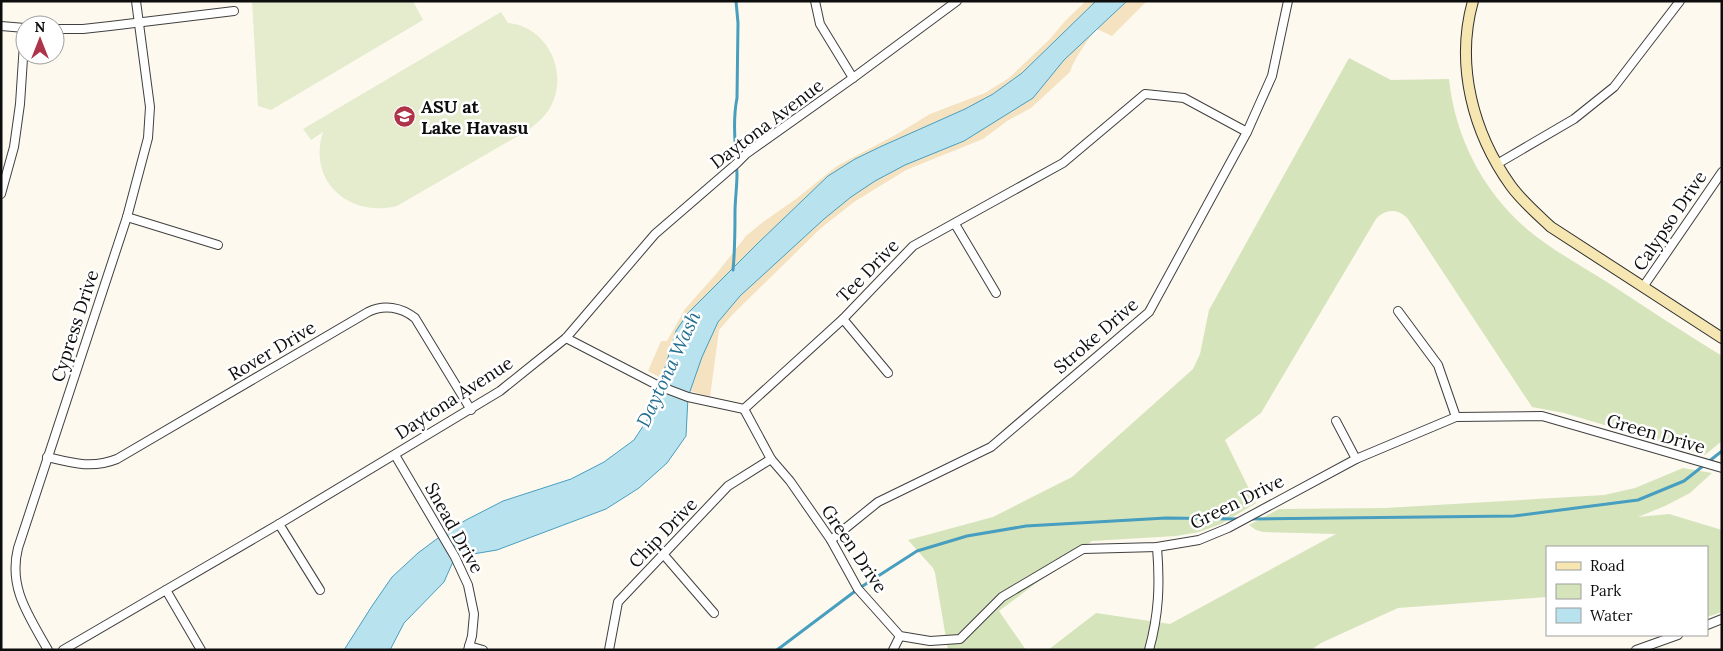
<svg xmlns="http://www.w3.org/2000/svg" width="1723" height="651" font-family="Lora,serif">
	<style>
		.green { fill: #d6e4bc }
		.sand { fill: #f4e2c0 }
		.pitch { fill: #e5eccd }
		.water { fill: #b9e2ef; stroke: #479ebf }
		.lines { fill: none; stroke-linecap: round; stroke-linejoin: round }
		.stream { stroke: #479ebf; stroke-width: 3 }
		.street-casing { stroke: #404040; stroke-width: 10 }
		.secondary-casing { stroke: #2f2f2f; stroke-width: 12 }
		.street { stroke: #fff; stroke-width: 8 }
		.secondary { stroke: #f6e6b1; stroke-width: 10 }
		.labels { text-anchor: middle; stroke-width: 5; stroke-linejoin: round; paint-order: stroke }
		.poi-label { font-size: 18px; font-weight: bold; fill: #0d0d0d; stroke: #fff; text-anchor: start }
		.street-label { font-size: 18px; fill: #0d0d0d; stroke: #fff }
		.water-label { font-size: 19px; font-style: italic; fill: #247091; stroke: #fff }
	</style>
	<rect width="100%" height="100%" fill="#fdf9ef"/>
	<g class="green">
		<path d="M1349 58 1391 80 1449 79C1455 137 1483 192 1528 230 1552 250 1580 265 1607 282 1645 307 1683 332 1722 356V441L1705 455 1564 413 1532 407 1408 219C1398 208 1385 209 1376 219L1261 413 1225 440 1256 503 1221 524 1199 532 1176 536 1092 541 999 611 1026 650H948L935 573 933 568 908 540 993 517 1072 477 1193 369 1200 354 1209 310Z"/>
		<path d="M1683 468 1712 473 1690 493 1665 506 1638 517 1669 514 1722 530V612L1707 617V547H1547V597L1398 608 1321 643 1311 650H1048L1096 613 1170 624 1336 534 1263 532 1256 530 1249 525 1279 509 1385 508 1604 495 1635 488Z"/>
	</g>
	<path class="sand" d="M1086 1H1147L1112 36 1097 29C1088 39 1074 59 1070 72L1031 108 1007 121 983 139 906 170 854 202 821 228 733 314 719 330 710 397 678 387 648 371 661 341H667L685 309 717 273 746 236 763 222 796 199 837 166 899 133 930 114 985 93 1009 78 1050 39 1066 20Z"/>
	<g class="pitch">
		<path d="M252 1H413L423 20 271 110 258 106Z"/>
		<path d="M501 12 508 23C547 26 569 72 551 106 546 116 538 122 530 129L397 206C350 218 307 182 323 132L311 140 303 129Z"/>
	</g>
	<path class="water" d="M1096 1H1127L1064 60 1033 98 964 141 905 165 875 181 851 197 824 219 740 296 718 322 702 357 688 397 686 436 667 463 639 488 606 509 497 550 455 557 444 582 404 623 390 650H344L372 606 392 577 418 553 442 535 466 520 503 501 571 479 604 462 634 440 651 414 676 331 688 313 757 244 828 176 855 159 882 146 965 109 993 94 1022 73Z"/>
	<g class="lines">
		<g class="stream">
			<path d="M733 270C735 250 735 232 735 212 735 200 737 187 737 174 736 149 732 123 737 98L738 23 736 1"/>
			<path d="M1250 519 1514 516 1638 500 1684 481 1722 451"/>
			<path d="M777 650 858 589 917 551 967 536 1026 526 1166 518 1239 519"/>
		</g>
		<defs>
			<g id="street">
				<path d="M815 1 820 24 853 78"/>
				<path d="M1 26 25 28"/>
				<path d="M55 29H83L110 26 234 11"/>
				<path d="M1497 164 1574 119 1614 87 1680 1"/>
				<path d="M1 194 14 147 20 104 25 28"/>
				<path d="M127 217 218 245"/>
				<path d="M955 224 996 293"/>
				<path d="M1643 287 1722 172"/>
				<path d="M1398 311 1438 365 1456 417"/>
				<path d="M843 319 888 373"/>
				<path d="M566 338 659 386 688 397 744 409"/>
				<path d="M744 409 771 459 790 481 831 540 858 589 900 636 930 641 960 639 1002 597 1083 549 1157 547 1199 540 1228 528 1356 459 1456 417 1542 416 1722 468"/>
				<path d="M744 409 843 319 913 246 1063 163 1145 94 1184 98 1247 132"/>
				<path d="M1336 421 1356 459"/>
				<path d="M395 455 455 557 468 585 474 614 472 636 468 650"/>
				<path d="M47 457C72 463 92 469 117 459L368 312C384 304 401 307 415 318L471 410"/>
				<path d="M279 524 320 590"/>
				<path d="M831 540 878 502 991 447 1149 312 1247 132 1272 76 1288 1"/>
				<path d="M664 555 714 613"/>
				<path d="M166 590 201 650"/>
				<path d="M1707 625 1722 619"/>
				<path d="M469 646 483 650"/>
				<path d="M48 650C29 616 8 588 18 548L127 217 148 138 150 107 136 1"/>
				<path d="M63 650 279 524 500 391 566 338 655 234 736 164 746 154 853 78 957 1"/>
				<path d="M609 650 618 602 728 486 771 459"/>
				<path d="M893 650 900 636"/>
				<path d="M1149 650C1159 614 1160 584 1157 547"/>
				<path d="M1636 650 1678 635"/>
			</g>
			<path id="secondary" d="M1473 1C1455 65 1473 133 1511 186 1522 201 1537 214 1551 227L1722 338"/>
		</defs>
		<use href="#street" class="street-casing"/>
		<use href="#secondary" class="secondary-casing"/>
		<use href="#street" class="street"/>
		<use href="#secondary" class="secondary"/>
	</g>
	<defs>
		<symbol id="university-disc" viewBox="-11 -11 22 22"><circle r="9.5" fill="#ae3449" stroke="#fff"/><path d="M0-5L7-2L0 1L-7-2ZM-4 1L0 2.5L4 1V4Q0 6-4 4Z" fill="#fff"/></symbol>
	</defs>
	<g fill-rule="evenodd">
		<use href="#university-disc" x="392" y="104" width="25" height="25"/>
	</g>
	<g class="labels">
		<g class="poi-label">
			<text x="421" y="113">ASU at<tspan x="421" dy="21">Lake Havasu</tspan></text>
		</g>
		<g class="street-label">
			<text transform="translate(767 124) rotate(-37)" y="6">Daytona Avenue</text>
			<text transform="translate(1670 221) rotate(-56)" y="6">Calypso Drive</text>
			<text transform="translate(868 271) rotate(-46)" y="6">Tee Drive</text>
			<text transform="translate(75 326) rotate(-72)" y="6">Cypress Drive</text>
			<text transform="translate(1096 336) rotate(-41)" y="6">Stroke Drive</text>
			<text transform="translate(272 351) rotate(-31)" y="6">Rover Drive</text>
			<text transform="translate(454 398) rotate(-33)" y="6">Daytona Avenue</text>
			<text transform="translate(1656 434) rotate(16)" y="6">Green Drive</text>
			<text transform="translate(1237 502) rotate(-26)" y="6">Green Drive</text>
			<text transform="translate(454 528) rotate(61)" y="6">Snead Drive</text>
			<text transform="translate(663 533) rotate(-46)" y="6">Chip Drive</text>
			<text transform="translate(854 549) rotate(56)" y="6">Green Drive</text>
		</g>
		<g class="water-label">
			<text transform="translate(668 369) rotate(-65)" y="7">Daytona Wash</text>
		</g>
	</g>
	<rect width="1723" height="651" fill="none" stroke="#0d0d0d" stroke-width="5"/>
	<rect x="1546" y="546" width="162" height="90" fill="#ffffff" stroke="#9e9e9e"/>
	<rect x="1556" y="562" width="25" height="8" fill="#f6e6b1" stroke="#9e9e9e"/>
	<text x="1590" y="571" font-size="15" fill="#0d0d0d">Road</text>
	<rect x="1556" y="584" width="25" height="15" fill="#d6e4bc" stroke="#9e9e9e"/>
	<text x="1590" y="596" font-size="15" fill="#0d0d0d">Park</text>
	<rect x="1556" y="608" width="25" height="15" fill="#b9e2ef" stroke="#9e9e9e"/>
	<text x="1590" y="621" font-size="15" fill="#0d0d0d">Water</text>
	<g transform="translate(40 40)"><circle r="24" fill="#ffffff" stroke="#9e9e9e"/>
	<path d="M0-4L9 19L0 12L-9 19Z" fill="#ae3449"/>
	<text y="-8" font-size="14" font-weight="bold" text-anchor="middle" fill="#0d0d0d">N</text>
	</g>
</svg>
